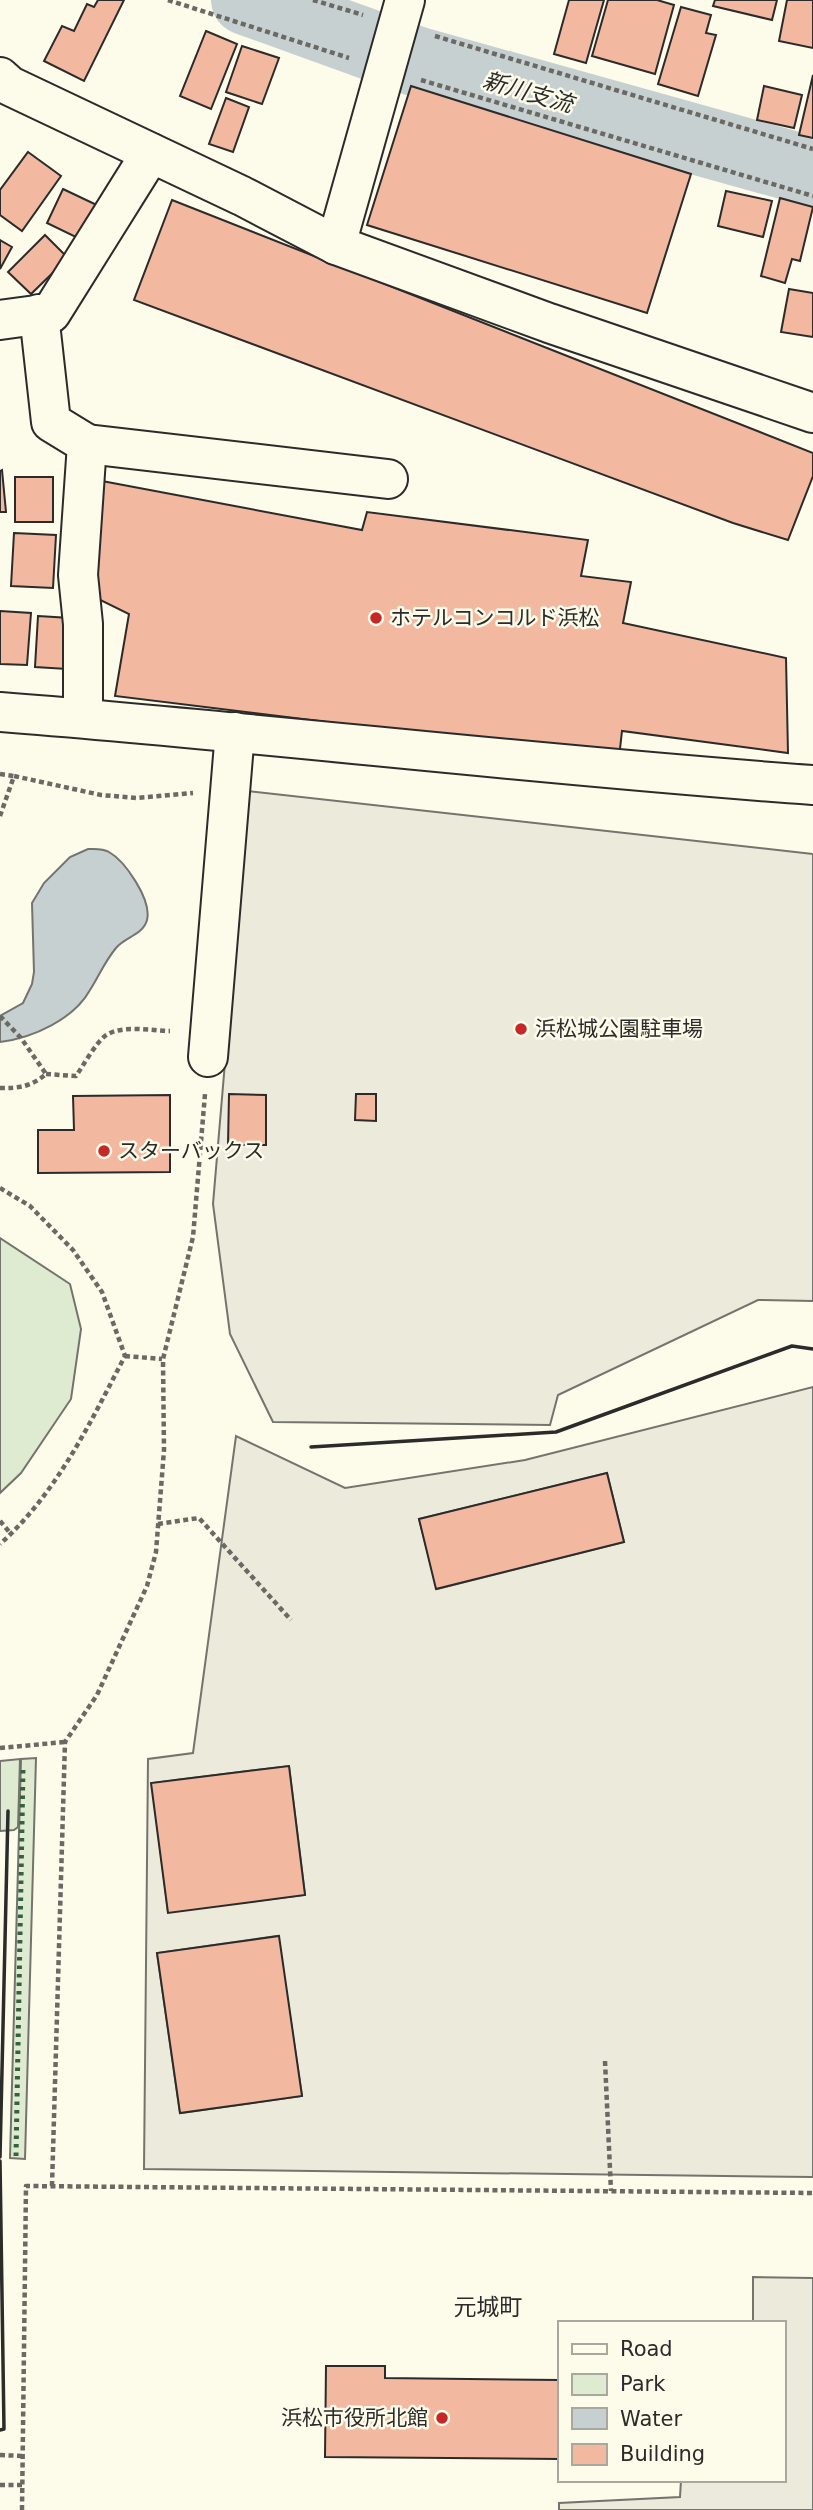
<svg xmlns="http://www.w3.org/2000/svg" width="813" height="2510" font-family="'DejaVu Sans','Noto Sans JP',sans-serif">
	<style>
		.green { fill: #deebd1; stroke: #74746e; stroke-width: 2 }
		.parking { fill: #eceadb; stroke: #74746e; stroke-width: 2; fill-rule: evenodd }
		.water { fill: #c7d0d0; stroke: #74746e; stroke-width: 2 }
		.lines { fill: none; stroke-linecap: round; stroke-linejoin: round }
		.river { stroke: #c7d0d0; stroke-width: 70 }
		.building { fill: #f2b8a0; stroke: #2b2b2b; stroke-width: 2 }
		.minor-casing { stroke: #2b2b2b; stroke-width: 42 }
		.path { stroke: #6a6964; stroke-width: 4.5; stroke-dasharray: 5 3.5; stroke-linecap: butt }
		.minor { stroke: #fdfbea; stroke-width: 38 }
		.hedge { stroke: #34623c; stroke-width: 5; stroke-dasharray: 3.5 5; stroke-linecap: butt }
		.wall { stroke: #2b2b2b; stroke-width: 3.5 }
		.poi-dot { fill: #c62828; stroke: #fdfbea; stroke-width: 2.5 }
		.labels { text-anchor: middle; stroke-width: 5; stroke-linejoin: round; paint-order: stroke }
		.poi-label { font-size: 21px; fill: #2b2b2b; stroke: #fdfbea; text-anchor: start }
		.water-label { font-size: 23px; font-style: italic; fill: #2b2b2b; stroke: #fdfbea }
		.neighbourhood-label { font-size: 23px; fill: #2b2b2b; stroke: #fdfbea }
	</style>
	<rect width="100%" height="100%" fill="#fdfbea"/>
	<g class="green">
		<path d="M0 1238 70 1284 81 1329 71 1399 21 1473 0 1493Z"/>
		<path d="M36 1758 25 2159 10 2158 21 1759Z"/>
		<path d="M20 1759 18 1827 14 1830 0 1831V1761Z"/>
	</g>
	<g class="parking">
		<path d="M248 791 813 854V1301L758 1300 558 1395 550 1425 273 1422 230 1334 213 1204Z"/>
		<path d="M813 1387V2177L144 2169 148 1759 193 1753 236 1436 345 1488 525 1460ZM607 1473 624 1542 437 1589 419 1519ZM289 1766 305 1895 168 1912 152 1783ZM278 1936 302 2096 180 2113 157 1953Z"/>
		<path d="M753 2277 813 2278V2510H559V2503L680 2497 681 2480H783V2323H753Z"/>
	</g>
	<path class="water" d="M88 849C95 849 102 848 109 852 125 861 152 900 147 920 143 935 125 937 116 948 105 961 99 976 90 990 74 1019 33 1038 0 1042V1016L23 1003 32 984 34 972 32 903 44 883 70 857Z"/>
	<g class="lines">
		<path class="river" d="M246 0 415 61 813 172"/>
	</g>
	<g class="building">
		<path d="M98 0H124L84 81 44 61 62 26 74 31 87 4 94 7Z"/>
		<path d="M569 0H604L586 63 554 54Z"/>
		<path d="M608 0H657L674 5 655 74 592 56Z"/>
		<path d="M715 0H777L772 20 713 6Z"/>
		<path d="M787 0H813V48L779 41Z"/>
		<path d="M681 7 711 15 706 33 716 35 698 96 658 84Z"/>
		<path d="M206 31 237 44 211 109 180 96Z"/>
		<path d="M242 46 279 58 262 104 226 92Z"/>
		<path d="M813 75V138L799 135Z"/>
		<path d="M411 86 691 174 647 313 367 225Z"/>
		<path d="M764 86 802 95 794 128 757 120Z"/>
		<path d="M226 98 249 107 233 152 209 144Z"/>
		<path d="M28 152 61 176 22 231 0 215V190Z"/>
		<path d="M63 189 101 207 84 241 47 223Z"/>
		<path d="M726 191 772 201 763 237 718 226Z"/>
		<path d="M780 198 813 207 800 261 792 259 785 283 761 276Z"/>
		<path d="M172 200 813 453V476L788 540 733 523 134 300Z"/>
		<path d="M45 235 68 258 31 294 8 272Z"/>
		<path d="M0 240 12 247 0 269Z"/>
		<path d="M789 289 813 293V337L781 332Z"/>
		<path d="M2 470 6 512H0V471Z"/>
		<rect x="15" y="477" width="38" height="45"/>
		<path d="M102 481 362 530 367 512 588 540 581 576 631 582 623 623 786 658 788 753 622 731 619 758 115 696 129 614 86 593Z"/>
		<path d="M14 533 56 535 53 588 11 586Z"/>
		<path d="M0 611 31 613 27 665 0 664Z"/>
		<path d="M38 616 70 618 67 669 35 667Z"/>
		<path d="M229 1094 266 1095V1145H228Z"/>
		<path d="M356 1094H376V1121L355 1120Z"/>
		<path d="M170 1095V1172L38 1173V1130H74L73 1096Z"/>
		<path d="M607 1473 624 1542 436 1589 419 1519Z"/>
		<path d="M289 1766 305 1895 168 1913 151 1783Z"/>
		<path d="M279 1936 302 2096 180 2113 157 1953Z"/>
		<path d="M326 2366H385V2378L559 2380V2459L325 2457Z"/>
	</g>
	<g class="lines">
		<defs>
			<g id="minor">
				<path d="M0 77 10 86 242 196 336 245 549 323 813 413"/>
				<path d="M336 245 405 0"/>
				<path d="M39 314 51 422 87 444 78 575 83 624V718"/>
				<path d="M0 320 51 313 151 153"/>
				<path d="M87 444 388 479"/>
				<path d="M0 712C271 733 542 766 813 785"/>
				<path d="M208 1057 235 732"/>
			</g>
		</defs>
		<use href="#minor" class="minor-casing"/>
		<g class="path">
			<path d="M168 0 349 58"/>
			<path d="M313 0 363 15"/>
			<path d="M435 36 813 149"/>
			<path d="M421 80 813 196"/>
			<path d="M0 774 14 776"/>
			<path d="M0 816 14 776 101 795 136 798 193 793"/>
			<path d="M0 1016 21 1038 46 1074C31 1087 19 1088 0 1088"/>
			<path d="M46 1074 76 1076C83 1066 95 1044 105 1036 121 1024 152 1031 170 1031"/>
			<path d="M0 1188 30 1206 73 1250 102 1292 125 1356C90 1423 57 1493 0 1544"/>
			<path d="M125 1356 162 1359"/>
			<path d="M0 1521 11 1534"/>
			<path d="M158 1524 199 1518 291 1620"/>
			<path d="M0 1748 65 1742"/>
			<path d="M605 2061 611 2191"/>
			<path d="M52 2186 65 1742 97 1695 147 1586 156 1552 164 1450 163 1359 193 1237 205 1094"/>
			<path d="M0 2455 22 2456"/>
			<path d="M0 2485H22"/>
			<path d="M22 2510 26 2186 813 2193"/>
		</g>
		<use href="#minor" class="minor"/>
		<path class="hedge" d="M16 2156 23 1768"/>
		<g class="wall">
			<path d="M311 1447 556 1432 792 1346 813 1349"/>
			<path d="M0 2157 8 1811"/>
			<path d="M0 2161 4 2429 0 2430"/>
		</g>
	</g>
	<g class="poi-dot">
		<circle cx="376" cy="618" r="7"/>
		<circle cx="521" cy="1029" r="7"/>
		<circle cx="104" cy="1151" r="7"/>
		<circle cx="442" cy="2418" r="7"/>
	</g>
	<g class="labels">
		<g class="poi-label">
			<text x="390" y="625">ホテルコンコルド浜松</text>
			<text x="535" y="1036">浜松城公園駐車場</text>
			<text x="118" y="1158">スターバックス</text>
			<text x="428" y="2425" text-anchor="end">浜松市役所北館</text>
		</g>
		<g class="water-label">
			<text transform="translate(528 92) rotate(16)" y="8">新川支流</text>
		</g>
		<g class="neighbourhood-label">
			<text x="488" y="2315">元城町</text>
		</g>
	</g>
	<rect x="558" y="2321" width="228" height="161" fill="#fdfbea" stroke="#a9a89e" stroke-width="2"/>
	<rect x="572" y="2344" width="35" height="10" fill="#fdfbea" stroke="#a9a89e" stroke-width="2"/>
	<text x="620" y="2356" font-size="21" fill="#2b2b2b">Road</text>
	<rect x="572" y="2374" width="35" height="21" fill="#deebd1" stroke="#a9a89e" stroke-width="2"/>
	<text x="620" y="2391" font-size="21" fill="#2b2b2b">Park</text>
	<rect x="572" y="2408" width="35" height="21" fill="#c7d0d0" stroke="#a9a89e" stroke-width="2"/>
	<text x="620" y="2426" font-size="21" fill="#2b2b2b">Water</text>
	<rect x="572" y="2444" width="35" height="21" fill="#f2b8a0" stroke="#a9a89e" stroke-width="2"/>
	<text x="620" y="2461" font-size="21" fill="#2b2b2b">Building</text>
</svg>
